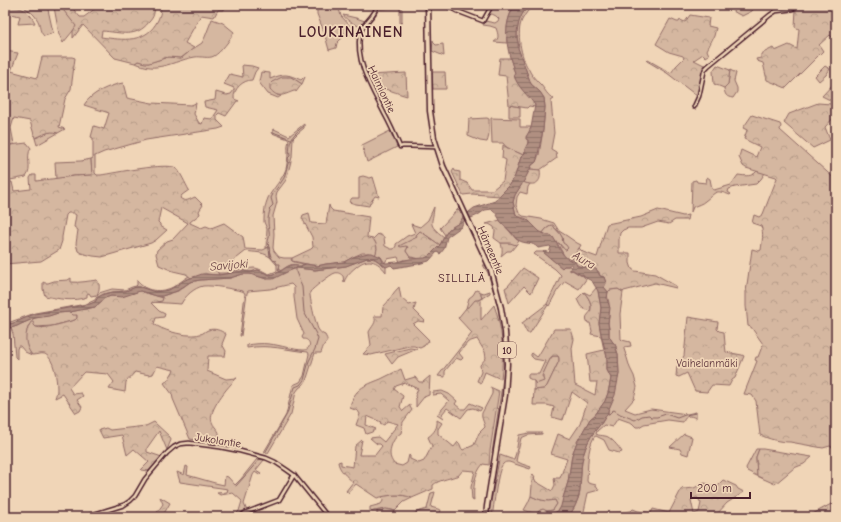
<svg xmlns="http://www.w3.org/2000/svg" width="841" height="522" font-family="'Comic Neue',sans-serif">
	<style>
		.green { fill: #d5b7a0; stroke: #906b66 }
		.forest { fill: url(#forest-crowns); stroke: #906b66; fill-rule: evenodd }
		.water { fill: url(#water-rules); stroke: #87625f }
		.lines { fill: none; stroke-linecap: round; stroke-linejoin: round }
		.stream { stroke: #87625f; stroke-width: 1 }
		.tertiary-casing { stroke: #4a1f2b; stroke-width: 5.5 }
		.trunk-casing { stroke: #4a1f2b; stroke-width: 7 }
		.tertiary { stroke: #f0d5b7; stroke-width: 2.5 }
		.trunk { stroke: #f0d5b7; stroke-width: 4 }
		.labels { text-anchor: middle; stroke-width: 3.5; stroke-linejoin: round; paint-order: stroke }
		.shield { fill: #f0d5b7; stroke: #7c5655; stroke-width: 1 }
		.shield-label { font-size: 10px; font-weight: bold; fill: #4a1f2b }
		.street-label { font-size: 11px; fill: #4a1f2b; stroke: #f0d5b7 }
		.park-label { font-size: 11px; fill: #5f363d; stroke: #f0d5b7 }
		.water-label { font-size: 12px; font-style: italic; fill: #643b40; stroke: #f0d5b7 }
		.neighbourhood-label { font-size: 12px; letter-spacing: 1px; fill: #4a1f2b; stroke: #f0d5b7 }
		.district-label { font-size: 15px; font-weight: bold; letter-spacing: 1px; fill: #4a1f2b; stroke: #f0d5b7 }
	</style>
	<defs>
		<pattern id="forest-crowns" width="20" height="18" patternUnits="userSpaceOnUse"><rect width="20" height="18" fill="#d5b7a0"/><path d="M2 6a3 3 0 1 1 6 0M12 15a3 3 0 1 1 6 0" fill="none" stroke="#b89d8a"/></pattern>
		<pattern id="water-rules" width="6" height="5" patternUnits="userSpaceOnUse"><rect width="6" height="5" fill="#b08f81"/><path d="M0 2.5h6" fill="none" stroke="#91746a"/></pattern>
	</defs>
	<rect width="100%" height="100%" fill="#f0d5b7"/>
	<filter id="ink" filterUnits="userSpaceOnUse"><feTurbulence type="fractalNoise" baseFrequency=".025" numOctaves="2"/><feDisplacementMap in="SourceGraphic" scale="8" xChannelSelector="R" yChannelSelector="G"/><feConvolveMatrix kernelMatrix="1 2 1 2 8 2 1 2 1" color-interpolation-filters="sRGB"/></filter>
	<g filter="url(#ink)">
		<g class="green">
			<path d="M27 5H47L53 32 51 34 44 36C40 32 40 28 39 23 36 16 31 11 25 8Z"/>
			<path d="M317 5H338L341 16 353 29V34L343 33 342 38 337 43 336 48 329 50 324 32 317 14Z"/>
			<path d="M380 5H402V22L400 24V8L380 9Z"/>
			<path d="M493 5H515C507 16 506 30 507 43L494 42C500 39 498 34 496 28L490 26 483 25 485 21 495 23 498 21 499 19 496 16 492 14 488 15Z"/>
			<path d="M531 5H534C529 9 525 14 522 20 516 32 521 57 528 68 531 75 536 80 541 85 546 91 547 95 554 99L551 101 554 133 551 149 556 152 557 158 540 170 530 169 532 165 536 162 538 157V155H539L543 130 545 107 544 98 540 92 531 84 518 48C519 44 517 40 517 36 517 24 521 11 531 5Z"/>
			<path d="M728 5H756L752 11 742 16 738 14 726 7Z"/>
			<path d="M5 6C19 7 28 8 35 23L18 24 20 16 5 13Z"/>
			<path d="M60 6 77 26 63 43 59 34 54 7Z"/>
			<path d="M343 15 356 18 365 21 361 27C354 24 348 22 343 15Z"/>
			<path d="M212 19 223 23 234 32C231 39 220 53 214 56 209 59 201 56 195 57 182 59 169 66 156 67 149 68 141 65 135 63L138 61 148 63 168 57 181 58 183 57 191 50 202 43 205 37Z"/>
			<path d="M433 40 434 43 436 45 443 44 444 56 432 51Z"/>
			<path d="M825 66 830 69 826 75 819 81 815 76Z"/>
			<path d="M730 70 736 73 734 81 737 88V92L733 98C726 97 725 95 724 88L728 84Z"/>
			<path d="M261 72 270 73V79C285 73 287 74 301 80L304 77H305L302 84 291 77 277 95 281 96 278 98 268 94 261 85 259 82Z"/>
			<path d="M509 105 520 107V117H509Z"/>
			<path d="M487 118 489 119C489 126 490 135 487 142L480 141 468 136 469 119Z"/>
			<path d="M491 118 520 119V127H531L529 133 526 137 528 139C528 144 526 152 523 155 516 151 507 150 503 143H492Z"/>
			<path d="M304 124V128L298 133 293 138 292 157 288 173 286 180 277 192 276 196 277 202 273 216 274 234 273 248 274 251 279 257 284 258H292L291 260 294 262 304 264 300 266C291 262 287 267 280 271 278 273 274 274 270 275L258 270 251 272 243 271 219 275 218 273H227L241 269C245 270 249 268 254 268 259 268 264 272 269 274L277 271V265L270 257 269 247 266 248 267 229 264 222V220C264 212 265 205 268 198 273 188 282 180 286 169 287 164 288 158 288 153 288 148 287 146 289 141L288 139 272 133 274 129 289 136Z"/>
			<path d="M54 131 58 133 37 145 35 138C41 136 47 132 54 131Z"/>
			<path d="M390 131 397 147 367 162 362 145Z"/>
			<path d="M5 143 10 145 27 143 31 148C25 157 33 169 26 177L5 181Z"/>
			<path d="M91 159 92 175 74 176 56 179 55 162 81 161Z"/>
			<path d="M757 171 765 173 761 179 756 184 735 187 729 189 728 192 731 194 730 195C714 189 717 192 705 201 702 204 697 205 693 207L691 212 692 181 696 180 697 182 706 183 707 177 710 179 712 189 714 190 731 185 738 175C746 176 752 177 757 171Z"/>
			<path d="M523 182 530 184 528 187 527 194 520 192 517 197 516 205 519 213 523 216 541 219 554 223 559 231 567 236 577 243 581 245 571 261 565 257 557 243H559L562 248 566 245 563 244 562 237 558 231 552 225 546 229 543 233C536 231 533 224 527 219 525 218 520 217 517 216L516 215 513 202 515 195Z"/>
			<path d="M434 207C433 225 426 223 444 237L440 245 420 231 417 237 406 246 408 247 406 251 410 257 417 258 419 259 404 260 400 262 398 257 387 259 385 263 381 257 375 255C378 249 377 244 373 239L378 234 384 237 385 246 391 249H394L396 246V244L407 236 415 233 411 224 420 227 428 220Z"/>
			<path d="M501 243C506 243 511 242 516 245L511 251H507L501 256C503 252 502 247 501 243Z"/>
			<path d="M536 252H543L547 255 561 267 564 266H569L571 267 570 269V271L572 270 580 275 584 276 587 278 579 289 565 281 557 291 549 306 547 304 561 275 555 269 534 254Z"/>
			<path d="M367 258C377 258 378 262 386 267V272C377 260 367 257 356 267 350 272 347 275 344 282L343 276C341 274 338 272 335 273 331 274 312 289 310 292 309 297 316 324 318 329 320 332 322 334 325 335 328 341 328 340 324 345 323 347 322 350 321 353H315L306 381 303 385 299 388 296 392 291 414 268 453 264 452 286 415 293 385 300 382 304 376 309 354 308 352C285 350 270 344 247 348V345C254 344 262 343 269 344 281 345 293 350 304 350 312 349 311 339 303 339L302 337 304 334 297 319 294 297V287L291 284 270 289 248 291 247 293 241 336H240L245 294 244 292 242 291C232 289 213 285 203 286 194 288 185 296 181 304L151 302 82 310 101 302 162 296 178 291 190 282 200 280 230 278 243 274H250L267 279 297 268 315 270 346 266Z"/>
			<path d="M483 265H484L487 266C504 308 508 355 503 399 501 417 497 435 494 453H492L503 378 504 361 503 338 502 323 496 300 488 273Z"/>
			<path d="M189 276 191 278 169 290 160 292 152 291 140 287H136L126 291 113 292 104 294 100 296 95 302 90 304 34 314 14 323 5 325V324L35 313 86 304 95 300 99 293 112 289 125 290 132 287 136 286 137 285V280C144 292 161 293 173 287 178 284 184 279 189 276Z"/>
			<path d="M618 289 623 292 620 314 621 339 622 340 630 342 631 346 624 347V349L627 358 630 368 634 376 637 387 634 399 625 409 635 413 651 409 687 414 696 412V418C689 415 686 415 683 422L668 420 644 424 639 427H636L632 423 618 418 612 427 604 425 597 431 596 434C600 436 601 435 605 436 610 436 619 447 622 452L619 453 609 450 604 440 596 436 594 437C587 450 588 466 587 481L588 483 596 485 599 490 588 493C586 501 585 510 582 517H568C572 512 575 507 577 501 581 493 580 483 581 474 581 456 587 439 599 426 603 423 604 417 608 414V411L612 401 619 374 618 354 615 344 612 341 609 336V329L608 323 609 317V303L607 295 608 292 610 290Z"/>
			<path d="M476 290 481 292V295L482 298 474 302 470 306 466 308 469 298 473 295Z"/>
			<path d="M584 292C588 297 593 304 590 311 581 308 581 308 577 299Z"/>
			<path d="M70 312 71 313 77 315V318L75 320 52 326 36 327 34 325H29L27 331 30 352 32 355 25 352 20 346H18L17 349V359L15 357 13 334 11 328 17 326 21 324 35 318 51 315 58 313Z"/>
			<path d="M553 356H558L559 358V361L547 386 544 389 534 390V381L536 384 543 379C542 372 548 361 553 356Z"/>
			<path d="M529 433H542V434L528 435 521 438 516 461 522 464 531 467 530 469 509 462C506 462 505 462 503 464 497 470 494 507 492 517H488L500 455 511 459H514L516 453 519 435Z"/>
			<path d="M684 434 692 437 688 455 682 453 680 449 670 447Z"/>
			<path d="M756 449H759L756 457 757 476 747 471 746 468Z"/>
			<path d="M257 459 264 460 256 470 261 473 259 475 255 472 253 475 244 504 247 511 240 517 237 513 239 511 242 501 233 493 220 495 217 493 227 492 228 489 180 482 177 472 184 475 186 466 188 467 187 475 215 483 224 485 225 476 228 477 235 485 241 479Z"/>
			<path d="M397 495 409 496 412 498 404 502 395 511C386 507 380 511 370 511V507L381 504 383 501 382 496Z"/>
			<path d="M531 496C540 500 545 502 555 500L557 504 553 510 547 511 540 510 536 514 524 510 528 503Z"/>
		</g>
		<g class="forest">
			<path d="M58 5H78L74 10 80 17H84L100 5H133C137 7 149 5 154 5 155 12 154 17 149 22 136 39 120 32 102 31L101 37C123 40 146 44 158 20 160 15 162 10 160 5H225L224 10H218L214 17 201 15 185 43 194 48 181 58 168 57 149 63H145L138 61 135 63 115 58 83 25 73 38V31L76 26 60 6H58Z"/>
			<path d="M797 5H836V39H834L830 35 819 45 823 51 786 88 767 80 763 63 757 61 756 59 761 58V54L773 48 775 51 789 45 797 49 799 29 795 27 796 9Z"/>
			<path d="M690 15 709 18 708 26 716 28 714 36 707 50 709 55 706 57 703 54 694 60 706 66 702 73 697 96 667 73 647 61 648 60 671 73C673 71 674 68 676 66 679 63 681 61 684 58L683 56 669 52 656 44 670 19 677 22H679L680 20 685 22Z"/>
			<path d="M5 51 18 53 11 71 37 78 42 57H72L75 58 71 89 65 99 59 127 65 129 58 133C48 130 44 135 35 138L30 121 14 118 11 128 14 144 10 145 5 143Z"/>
			<path d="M500 58H510L515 73V78L521 88 529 96 535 105V107L529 106 527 108 509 105 506 76 498 75Z"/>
			<path d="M242 65 252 66 258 68 255 72 252 80C243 80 233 89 234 99L239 101H237L226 116 219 113 217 115V120L224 127 218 129 146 140 104 152 95 156V173L97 175H101C114 173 167 162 176 168 180 171 186 185 189 190L182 195 180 198C185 203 190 199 195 197L203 205 199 211 200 214 190 222V223L201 228 206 226 211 228 224 223 243 237 245 249 263 250 269 247 270 257C261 251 255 253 246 251L232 262 218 268 217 271 219 275 205 274 191 278 186 274 173 271 159 265 156 254 157 250 167 241 173 239 188 223 161 208 158 222 160 224V226L167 230 156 240 151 243 102 257 93 256 81 253 78 251 76 244 78 230 74 227 76 215 73 213H68L66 215 62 237V241L59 250 41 261 5 264V183L12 182 14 191 31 189 30 178 32 175H36V181L74 176 92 175 91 159 93 158V138L91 137 94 126 104 129 109 113 84 105C91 93 110 85 123 83L127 98 152 103 191 105 196 103 194 114 199 123 202 124 204 118 212 119 218 110 205 107 204 102 215 100 216 92 226 95 231 94 234 90V88L224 84 230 74 243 77Z"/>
			<path d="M717 65 730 70 728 84 724 88 714 84 713 71Z"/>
			<path d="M432 72H445L446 89H433Z"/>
			<path d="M406 73 407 96C399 94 383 87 377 88L369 75Z"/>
			<path d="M282 77H291L302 84 296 92V91H294C283 95 278 99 270 89V84L272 82Z"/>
			<path d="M836 81V100L835 101 836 102V115L825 127 830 140 813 148 784 123 789 114 818 103 831 104 830 100 822 96Z"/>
			<path d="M752 115 780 124 781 126 780 130 836 180V449L830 446 823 448 790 442C779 442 769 439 760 435L756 401 752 395 744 394 757 361 755 360 756 357H758L763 344 751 327 748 326 746 306V292L752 249 759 251 761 250C762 242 764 233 761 226L752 223 754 215 759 217 763 214 777 178 776 177 746 168 743 166 739 157 741 150 756 157 760 147 744 139 747 130 743 128Z"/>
			<path d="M503 145 508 148 523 155 521 157 515 176 510 185 500 196 472 194 463 195 452 172 454 169 455 171 460 172V180L467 183 472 190H492L503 181 506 160 502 158Z"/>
			<path d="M530 169 540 170C542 183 535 187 523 182Z"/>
			<path d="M363 176 370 178 373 177 379 197 375 196 370 203 369 206 356 204 349 202 352 198H359V177Z"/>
			<path d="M329 205 330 208 333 211 369 217 367 237 368 238 373 239C377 244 378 249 375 255L368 253H362L353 257 344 262 326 264 317 266 292 261V258L311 249 313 247 312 237 302 218 303 215 309 213 311 223 326 224Z"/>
			<path d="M458 209 464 216 459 223 449 229 445 235 440 228Z"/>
			<path d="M658 210 683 216 688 215 687 220H675L669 224 658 222 641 228H628L623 230 620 233 619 239V253H630V263L632 269 635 271 655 274 676 286V288L655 283 624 291 623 292 618 289 610 290 608 292 604 287 606 283 604 277 600 276 599 272 591 268 589 270 587 267 579 266 571 261 579 248 583 252 597 257 607 224 641 217Z"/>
			<path d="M500 220 516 239 519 241 516 245 510 243H501L494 238 495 231 494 227 489 224H486Z"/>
			<path d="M552 225H553C555 230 560 232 562 237 563 239 562 241 563 243L566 245 568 248 566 250H565L559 243H557L550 235H547L543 233 546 229Z"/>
			<path d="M420 231 440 245C435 251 430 259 421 259 418 259 414 257 410 257L406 251 408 247 406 246 401 247 399 246 417 237 416 235Z"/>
			<path d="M523 268 538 278 531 293 524 286 509 303 505 288 508 286Z"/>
			<path d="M71 278V282C80 283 88 281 97 280 101 285 99 292 96 296V295L91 296 89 293 87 294V297C72 302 60 299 45 296L43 289V282L45 283H48L54 281 68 280Z"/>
			<path d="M399 287 401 298 409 305 416 303 414 310 425 321 424 322 418 321 413 324 429 340 424 346 420 348 414 346H409L371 355 363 354 366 351 371 345 369 332C371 327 378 322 374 316H382L383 307C390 301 392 293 399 287Z"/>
			<path d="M597 287 598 291 601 308 599 323 601 334 607 357V370L611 378 608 393 605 401 595 415 590 419 577 442 572 455 568 482 563 498 562 506 559 511 552 514 549 517H535C536 513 539 510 543 509L547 511 553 510 557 504 555 500C546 502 539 500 531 496L532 486 531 476 533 474 535 477 534 478 535 481 552 491 555 485 554 478H560L567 459 551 454 558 434 570 439 580 424 587 403 572 392 563 420 552 417 554 407 547 405H533L534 390 544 389 547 386 559 361V358L558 356H553L551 357 542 376 544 381 536 384 534 381 528 378V374H539L545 361 534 359 531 356V354L532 353 537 357 538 356 554 329H571L574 339 572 348 575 385 595 395 597 382H590L587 354 604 350 601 336 591 334 592 331 590 323H588C583 314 591 316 591 308 592 302 587 296 584 292L590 295Z"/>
			<path d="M140 291 163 298 162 301 151 303 159 311 165 314 164 317 156 318 154 324C162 330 180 335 190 335 193 335 197 335 200 334 203 334 205 331 208 330 215 328 220 330 226 334L222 344 226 351 225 356H208L207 371 226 379 237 378C229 385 207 411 212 422 215 430 223 430 217 442L214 443 190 439 173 399 172 394 164 383 168 380 174 370 157 366 153 374 149 375 135 372 126 382 125 392 109 389 114 382 108 374 84 372 69 388 73 394 81 393 83 396 77 400 82 407 80 411 76 413 63 394 55 398C56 395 57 392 57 389 57 379 54 358 45 354 41 353 36 355 32 355 24 345 24 333 31 322H33C34 324 34 326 36 327 43 330 67 322 75 320L77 318V315H73L70 312 95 307 105 298 111 296H122Z"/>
			<path d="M490 291V293L482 298 481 302V320L494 305C503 329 504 353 501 379L485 372 481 383 477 381 481 372 480 365 486 358 485 352 477 339 468 342 459 353 463 358 461 360 456 358 445 371V377L438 376 472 333 458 318 466 308 470 306 475 300H479L482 298 481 295V292L484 293Z"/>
			<path d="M547 304 548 305 530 333H527L522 323Z"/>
			<path d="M688 317 718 322 717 329 719 331 724 332 725 344 726 352 742 355 744 356 735 378 732 380 729 386 712 385 707 392 695 391 687 373 679 377 676 376 677 366 680 365 681 360 684 356Z"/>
			<path d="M410 348 417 349 398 357 392 364 385 354Z"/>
			<path d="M401 369 405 380 415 377 419 382H423L430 376 429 395 424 397 416 407V399L415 396 418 389 405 383 396 386 394 389 403 396 400 407 403 411 410 405V407L412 410 403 422 401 433C394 437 390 446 390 454 390 458 392 461 394 464L402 466 407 463 409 455 410 456V459L419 463 424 461 432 446 428 437C434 433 438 427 437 420L442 423 438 429V434L454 447 458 442C461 444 460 448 463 450L474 445 479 433 485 427C484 422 481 418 482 413L492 394V390L490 387 499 391 490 451 489 465 483 464C474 474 473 488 474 501L472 500 471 487 475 471 463 470 458 476H456C448 479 439 480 433 485V489L412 498C401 493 388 495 377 498L356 484 348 493 346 491 353 482C347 477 339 470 338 462L341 461V465L353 467 355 446 362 440 359 455H375L382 446 380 444H377L370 438 378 437 384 442 398 424 387 421 384 425 380 423 381 422 367 416 366 425 376 429 372 432 366 434 364 428 356 425 360 414 358 411 350 408C354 388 364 386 381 379 388 376 394 372 401 369Z"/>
			<path d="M442 391 449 394 457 401 455 404 461 409H465L470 403 482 408 480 411 473 408 468 409 461 418 447 408 442 414 443 419 437 415 449 401 441 394 433 395V392Z"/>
			<path d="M154 422 170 437 171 440 167 450 159 431 147 448V452L162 457 149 471 141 470 149 462 134 449 127 455 122 435 103 438 99 430 106 428 110 430 146 426Z"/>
			<path d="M759 449H763L812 457 804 464 794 468 775 484 757 476 756 457Z"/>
			<path d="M723 480 736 486 738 489 744 492 727 503 717 514 712 517H582L585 512 588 514H590L625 512 631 511 633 509 638 511 651 513 653 509 669 513 682 488 685 489 694 488 702 484 705 483 716 487ZM697 497 701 503 699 512 694 514 691 500Z"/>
			<path d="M435 492 431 507 441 510 440 514 476 517H410L417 512 427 509 431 493Z"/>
			<path d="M160 497 170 503 162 517H157L156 514 163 504Z"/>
			<path d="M833 503 836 506V517H807Z"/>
			<path d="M386 509 395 511 392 517H379V515H377V511Z"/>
		</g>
		<path class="water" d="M515 5H531C521 11 517 24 517 36 517 40 519 44 518 48L531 84 540 92 544 98 545 107 543 130 537 159 536 162 532 165 524 181 515 195 513 202 516 215 517 216 529 221 540 232 547 235H550L553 237C559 246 563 261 575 261L577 266 585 267 589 269 594 268 597 270 600 276 604 277 606 283 604 287 608 292 607 299 610 308 608 323 609 329V336L612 341 616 346V349L618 354 619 374 615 395 608 411V414C604 417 603 422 599 426 587 439 581 456 581 474 580 483 581 493 577 501 575 507 572 512 568 517H549L552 514 559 510 561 506 563 498 568 482 572 455 577 442 590 419 595 415 605 401 608 393 611 378 607 370V357L601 334 599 323 601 308 598 291 592 281 584 277 583 274 581 275 573 270H570L572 266V264H571L568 266H564L562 268 543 252 544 251 547 252 549 253 551 247 550 246 538 248C532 241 526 245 518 240 515 238 514 236 512 233 508 229 504 226 501 222 498 217 496 212 492 209L485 210 478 215 464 221 461 227 447 237 444 249 440 254 437 252 429 261 418 264 394 268 391 265 386 267 374 258H367L346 266 315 270 297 268 291 270 273 279H267L250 274H243L230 278 200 280 190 282 177 291 162 296H157L140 291 122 297 111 296 105 298 95 307 70 312 58 313 49 316 35 318 21 324 17 326 11 328 8 327H5V325L14 323 34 314 90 304 95 302 98 297 104 294 113 292 126 291 136 287H140L155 292 169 290 185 280 202 274 219 275 243 271 251 272 258 270 270 275C274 274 278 273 281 271 287 267 292 262 300 266L306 264 317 266 326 264 344 262 353 257 368 253H372L381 257 383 262 386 263 397 262 410 259 425 258 429 256 440 245 445 235 449 229 459 223 464 216 474 208 495 201 501 194 510 185 515 176 521 157 525 153V149L528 143V140L526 139V137L531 128 535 105C528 95 517 87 514 75L515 73C507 51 501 26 515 5Z"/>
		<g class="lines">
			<g class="stream">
				<path d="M273 132 291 139"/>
				<path d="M281 271 278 269 280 268H279L280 264H277L275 260 274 261C269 256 269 248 268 241 271 233 268 229 268 221 268 217 269 214 270 210L269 209 273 205 271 198 273 194 284 178 289 160 288 158 290 156C288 140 292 135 304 126"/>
				<path d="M607 414H609L612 411 614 410 620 414 635 420 642 416 649 415 651 417H657L666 414 677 418 685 415 696 413"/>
				<path d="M265 453 287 414 295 387 300 385 304 380 309 361 315 349 318 339 316 334 304 312 302 287 296 272V269"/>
				<path d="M236 486 260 459"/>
			</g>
			<defs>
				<g id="tertiary">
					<path d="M377 5C376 17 362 22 360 34 355 62 372 89 384 113 390 124 395 135 400 147L403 146 436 147"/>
					<path d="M446 5 457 11 483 21 492 5"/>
					<path d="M694 107 699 96 704 72 705 69 708 66 770 15 776 11 793 9 796 5"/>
					<path d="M85 517 124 505 130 501 135 496 145 479 167 453 174 447 180 444 189 443 220 447 240 451 266 458 275 462 287 470 294 475 328 517"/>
					<path d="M240 517 245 513 279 500 294 475"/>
				</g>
				<path id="trunk" d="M428 5 430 111 434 138 443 166 491 270 501 308 505 332 507 364 505 395 487 506 486 517"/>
			</defs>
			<use href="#tertiary" class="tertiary-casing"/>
			<use href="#trunk" class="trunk-casing"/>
			<use href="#tertiary" class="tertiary"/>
			<use href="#trunk" class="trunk"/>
		</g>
	</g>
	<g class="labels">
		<rect class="shield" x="498" y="342" width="18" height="16" rx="3"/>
		<g class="shield-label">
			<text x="507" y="354">10</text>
		</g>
		<g class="street-label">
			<text transform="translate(382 89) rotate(65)" y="4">Haimiontie</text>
			<text transform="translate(491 250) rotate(67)" y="4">Hämeentie</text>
			<text transform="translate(218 440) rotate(9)" y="4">Jukolantie</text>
		</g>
		<g class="park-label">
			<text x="707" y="367">Vaihelanmäki</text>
		</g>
		<g class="water-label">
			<text transform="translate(584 260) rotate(30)" y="4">Aura</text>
			<text transform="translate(229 265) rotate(-5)" y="4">Savijoki</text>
		</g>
		<g class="neighbourhood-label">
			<text x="462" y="282">SILLILÄ</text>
		</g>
		<g class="district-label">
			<text x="351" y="37">LOUKINAINEN</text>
		</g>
	</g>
	<rect width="841" height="522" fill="none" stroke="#f0d5b7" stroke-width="20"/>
	<rect x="10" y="10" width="821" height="502" fill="none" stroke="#4a1f2b" stroke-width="1.5" filter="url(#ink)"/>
	<path d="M691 492v6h59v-6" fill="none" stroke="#4a1f2b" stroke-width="2"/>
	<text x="697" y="492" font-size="12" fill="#4a1f2b" stroke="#f0d5b7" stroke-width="3" paint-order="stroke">200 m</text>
</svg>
